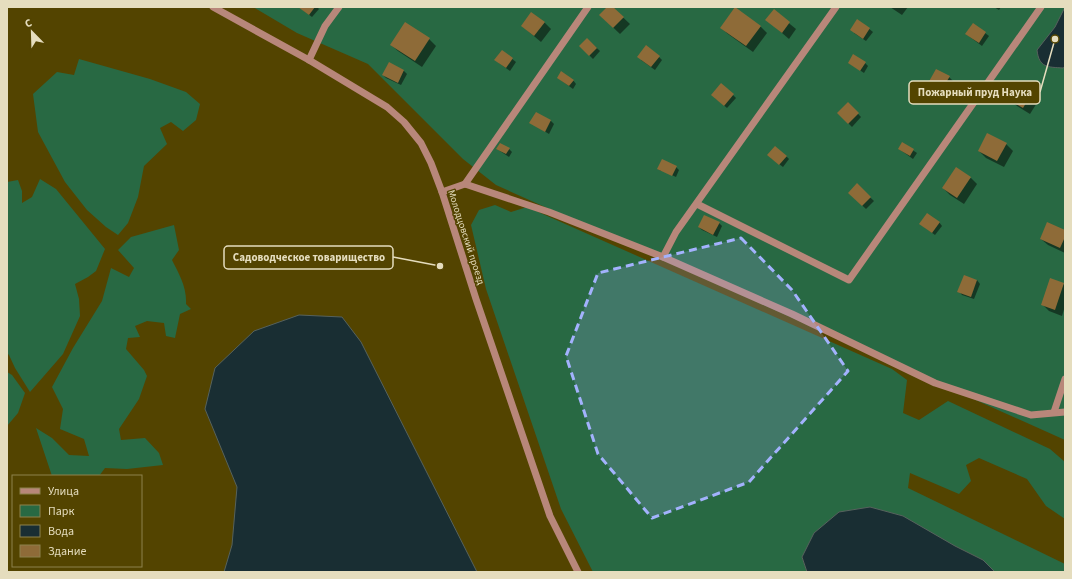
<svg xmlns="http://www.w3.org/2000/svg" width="1072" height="579" font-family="'Source Sans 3',sans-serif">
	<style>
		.green { fill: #286943 }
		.water { fill: #192e33; stroke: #56625d }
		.shadow { fill: #0007 }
		.building { fill: #8e6b38 }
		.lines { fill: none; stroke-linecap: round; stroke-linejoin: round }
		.minor { stroke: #b8877a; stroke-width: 7 }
		.marked { fill: #a3b2fd; fill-opacity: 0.2; stroke: #a3b2fd; stroke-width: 3; stroke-dasharray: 8 5; stroke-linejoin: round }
		.labels { text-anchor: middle; stroke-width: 3; stroke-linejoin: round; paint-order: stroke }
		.street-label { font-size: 10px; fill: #e5ddbe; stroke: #534400 }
		.leader { fill: none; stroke: #e5ddbe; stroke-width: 1.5 }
		.callout-dot { fill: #e5ddbe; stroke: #534400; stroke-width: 1.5 }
		.callout { fill: #534400; stroke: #e5ddbe; stroke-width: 1.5 }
		.callout-label { font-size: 11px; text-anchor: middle; font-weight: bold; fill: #e5ddbe }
	</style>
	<rect width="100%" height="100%" fill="#534400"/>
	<g class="green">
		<path d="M253 7H1065V440L496 185 463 159 368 64 297 33Z"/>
		<path d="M79 59 150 79 186 92 200 104 196 120 183 131 171 122 160 128 167 144 144 166 138 197 128 223 118 235 106 227 87 210 65 182 38 132 33 94 57 72 74 75Z"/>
		<path d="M40 179 56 189 105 249 96 271 88 277 75 284 79 299 80 316 63 354 30 392 15 368 9 355 7 353V182L18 180 22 191V203L32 197Z"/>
		<path d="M495 205 511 212 527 207 892 369 907 380 903 413 919 420 948 401 1050 449 1065 462V519L1046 506 1027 479 979 458 966 465 971 481 959 494 910 473 908 488 1065 564V572H995L983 560 955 546 802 557 807 572H593L561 509 486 289 471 225 479 210Z"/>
		<path d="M174 225 179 250 172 260C179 274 187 287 186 304L191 309 180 314 175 338 166 336 164 323 147 321 135 326 140 337 128 338 126 349 144 370 147 376 139 399 119 429 121 440 145 438 159 453 163 465 127 469 105 468 99 476H52L36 428 52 438 69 455 89 456 84 439 60 429 63 409 52 387 73 348 102 301 111 268 129 277 134 268 118 250 131 237Z"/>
		<path d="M7 372 12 375 25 393 18 413 7 426Z"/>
	</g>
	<g class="water">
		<path d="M1065 7V67L1063 68C1048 67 1039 68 1037 50L1055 27Z"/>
		<path d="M299 315 342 317 361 342 477 572H224L232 545 237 487 205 409 215 368 254 331Z"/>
		<path d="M870 507 903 516 955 546 983 560 995 572H807L802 557 814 533 839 512Z"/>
	</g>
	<g class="shadow">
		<path d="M299 7H317L319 9 312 17Z"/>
		<path d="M608 7H612L630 24 620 34 600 15Z"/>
		<path d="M890 7H908L902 15Z"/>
		<path d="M994 7H1001L999 10Z"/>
		<path d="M774 11 796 29 789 39 767 20Z"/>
		<path d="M858 20 873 32 866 41 854 33Z"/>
		<path d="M544 22 551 29 541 42 522 26Z"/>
		<path d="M973 24 989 36 982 46 966 34Z"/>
		<path d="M760 26 767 33 753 52 728 34 721 28Z"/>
		<path d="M429 39 436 46 422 67 398 51 391 45Z"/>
		<path d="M587 39 600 51 593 59 580 46Z"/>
		<path d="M502 51 516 62 510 71 499 63Z"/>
		<path d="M659 57 662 60 655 70 641 60Z"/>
		<path d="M389 63 404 71 407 74 401 85 386 78 383 75Z"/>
		<path d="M849 63H865L868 66 864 73Z"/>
		<path d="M949 77 956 84 947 99 935 92 928 85Z"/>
		<path d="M558 78 573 80 576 84 573 89Z"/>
		<path d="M1021 83 1033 91 1040 98 1030 114 1017 106 1010 100Z"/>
		<path d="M733 95 736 98 727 108 715 98Z"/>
		<path d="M848 103 861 117 852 127 838 113Z"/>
		<path d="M536 113 551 121 554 124 549 134 531 123Z"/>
		<path d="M902 143 917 153 913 159 899 149Z"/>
		<path d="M1006 144 1013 151 1004 167 986 158 979 151Z"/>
		<path d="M497 149H509L512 152 509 157Z"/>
		<path d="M786 156 789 159 783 167 771 158Z"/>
		<path d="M676 167 679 170 676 177 661 170V171L658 169Z"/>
		<path d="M971 178 977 184 964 204 950 195 943 188Z"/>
		<path d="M857 185 874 201 866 209 849 193Z"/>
		<path d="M939 222 942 226 935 235 920 224Z"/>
		<path d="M719 223 722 226 717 237 702 230 699 227Z"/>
		<path d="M1065 232V253L1048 245 1041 239Z"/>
		<path d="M977 280 980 284 974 299 962 295 959 291Z"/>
		<path d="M1064 284 1065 286V306L1062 316 1049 311 1042 304Z"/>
	</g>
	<g class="building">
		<path d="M298 7H315L309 15Z"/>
		<path d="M607 7H613L624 17 613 28 599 15Z"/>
		<path d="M735 7 761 26 746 46 720 28Z"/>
		<path d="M774 9 790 22 782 33 765 20Z"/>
		<path d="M531 12 545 22 534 36 521 26Z"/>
		<path d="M857 19 870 28 863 39 850 30Z"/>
		<path d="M405 22 430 38 415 61 390 45Z"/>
		<path d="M973 23 986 32 979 43 965 34Z"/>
		<path d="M587 38 597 48 589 56 579 46Z"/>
		<path d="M646 45 660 56 651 67 637 57Z"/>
		<path d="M502 50 513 58 506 68 494 60Z"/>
		<path d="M853 54 866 62 860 71 848 63Z"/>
		<path d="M389 62 404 70 398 83 382 75Z"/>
		<path d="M936 69 950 76 940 93 927 85Z"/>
		<path d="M561 71 574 80 569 86 557 78Z"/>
		<path d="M1020 82 1034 90 1023 108 1009 100Z"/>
		<path d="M721 83 734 94 724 106 711 95Z"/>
		<path d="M848 102 859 113 848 124 837 113Z"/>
		<path d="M536 112 551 120 545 132 529 123Z"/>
		<path d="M987 133 1007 143 997 161 978 151Z"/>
		<path d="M902 142 914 149 910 156 898 149Z"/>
		<path d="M500 143 510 148 506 154 496 149Z"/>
		<path d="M775 146 787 156 779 165 767 155Z"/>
		<path d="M662 159 677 166 672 176 657 169Z"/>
		<path d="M956 167 971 177 957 198 942 188Z"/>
		<path d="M857 183 871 197 862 206 848 193Z"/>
		<path d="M927 213 940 222 932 233 919 224Z"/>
		<path d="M704 215 720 222 713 235 698 227Z"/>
		<path d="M1047 222 1065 230V237L1060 248 1040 239Z"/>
		<path d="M964 275 977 280 971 297 957 292Z"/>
		<path d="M1050 278 1064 283 1055 310 1041 305Z"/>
	</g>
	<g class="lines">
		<g class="minor">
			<path d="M213 7 309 60 387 107 404 122 421 143 431 163 442 192 476 299 550 516 578 572"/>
			<path d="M309 60 325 26 339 7"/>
			<path d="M465 184 588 7"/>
			<path d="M442 192 465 184 549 212 663 257 676 232 836 7"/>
			<path d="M697 204 849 280 1041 7"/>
			<path d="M663 257 792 314 935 383 1031 415 1065 412"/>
			<path d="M1054 412 1065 379"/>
		</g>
	</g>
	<path class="marked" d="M741 238 792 290 848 371 749 482 652 518 598 454 566 356 598 273Z"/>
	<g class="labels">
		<g class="street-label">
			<text transform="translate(467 237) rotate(72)" y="4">Молодцовский проезд</text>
		</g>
	</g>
	<path class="leader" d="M1055 39L1040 92M440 266L393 257"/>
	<g class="callout-dot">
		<circle cx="1055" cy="39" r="4"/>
		<circle cx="440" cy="266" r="4"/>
	</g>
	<g class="callout">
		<rect x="909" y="81" width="131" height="23" rx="4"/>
		<rect x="224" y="246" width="169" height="23" rx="4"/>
	</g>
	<g class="callout-label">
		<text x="975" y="96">Пожарный пруд Наука</text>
		<text x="309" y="261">Садоводческое товарищество</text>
	</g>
	<rect width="1072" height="579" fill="none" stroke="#e5ddbe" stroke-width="16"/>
	<rect x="12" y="475" width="130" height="92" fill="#534400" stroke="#8d814c"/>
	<rect x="20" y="488" width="20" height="6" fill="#b8877a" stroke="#8d814c"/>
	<text x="48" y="495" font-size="12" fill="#e5ddbe">Улица</text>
	<rect x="20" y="505" width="20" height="12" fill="#286943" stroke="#8d814c"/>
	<text x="48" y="515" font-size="12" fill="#e5ddbe">Парк</text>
	<rect x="20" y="525" width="20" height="12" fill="#192e33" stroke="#8d814c"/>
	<text x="48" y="535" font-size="12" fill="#e5ddbe">Вода</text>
	<rect x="20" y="545" width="20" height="12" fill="#8e6b38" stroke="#8d814c"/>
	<text x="48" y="555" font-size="12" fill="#e5ddbe">Здание</text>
	<g transform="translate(32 32) rotate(337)" stroke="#534400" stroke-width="3" paint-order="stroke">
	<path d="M0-3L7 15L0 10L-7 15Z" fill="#e5ddbe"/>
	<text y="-6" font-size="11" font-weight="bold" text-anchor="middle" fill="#e5ddbe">С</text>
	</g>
</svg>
